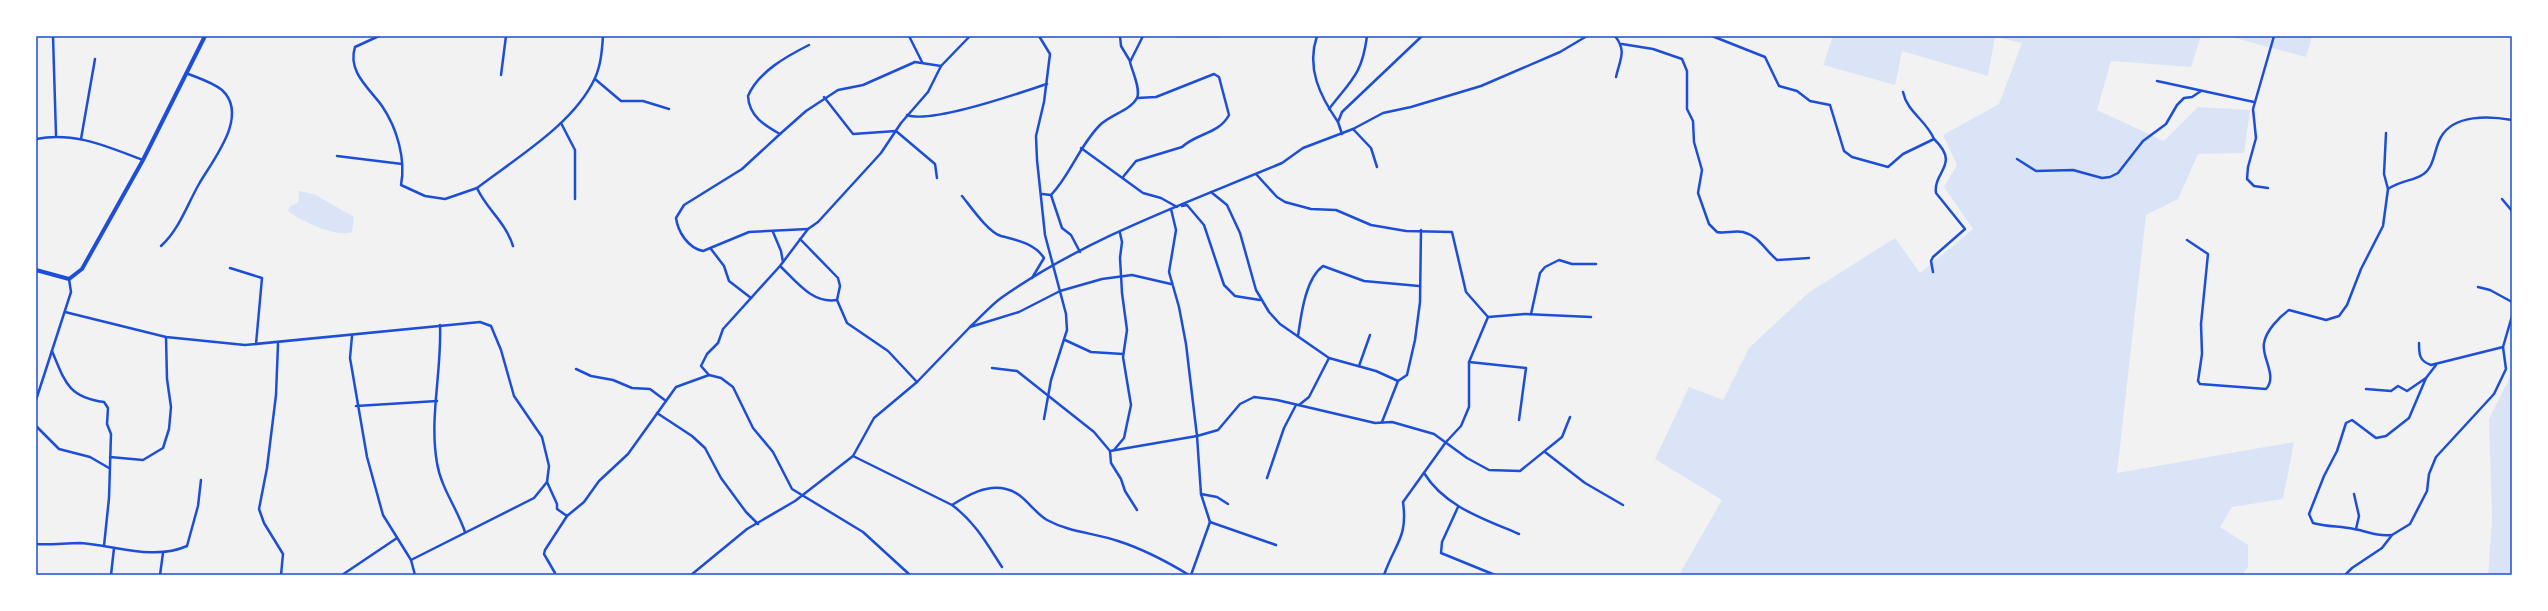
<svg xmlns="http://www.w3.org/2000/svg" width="2548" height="611" font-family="'Golos Text',sans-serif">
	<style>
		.green { fill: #dbe4f7 }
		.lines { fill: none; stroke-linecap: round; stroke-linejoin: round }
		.minor { stroke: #1d4ed8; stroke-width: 2.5 }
		.primary { stroke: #1d4ed8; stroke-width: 4 }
		.neatline { fill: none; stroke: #1d4ed8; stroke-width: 1.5 }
	</style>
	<rect width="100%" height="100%" fill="#f2f2f2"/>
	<g class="green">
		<path d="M1833 36H2201L2191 67 2111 61 2097 110 2164 141 2198 107 2250 110 2244 153 2198 154 2178 199 2146 215 2117 473 2294 442 2283 499 2232 507 2220 527 2248 545V567L2242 575H1679L1722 500 1655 459 1689 387 1723 400 1749 348 1808 293 1895 238 1920 273 1973 229 1944 187 1957 165 1943 135 1999 104 2022 43 1995 37 1988 76 1902 51 1895 85 1823 65Z"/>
		<path d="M2228 36H2312L2306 57Z"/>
		<path d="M299 191 314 194 354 217 352 232C336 238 301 221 288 211L290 206 298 203Z"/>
		<path d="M2512 373V575H2488L2492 520 2489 419Z"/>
	</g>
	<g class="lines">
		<g class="minor">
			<path d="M53 36 56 135"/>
			<path d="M379 36 355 47C347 72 370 89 382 106 397 128 406 159 401 185L425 196 445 199 477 188"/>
			<path d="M909 36 922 62"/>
			<path d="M1039 36 1050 54 1044 102 1036 136 1037 160 1045 235 1066 314 1067 330 1051 380 1044 419"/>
			<path d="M1120 36 1121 46 1130 61"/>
			<path d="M1177 36H1218"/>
			<path d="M1317 36C1306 68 1320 96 1338 122"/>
			<path d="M1615 36C1627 51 1620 59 1616 77"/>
			<path d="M1712 36 1765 57 1779 86 1797 91 1810 101 1830 105 1844 151 1852 157 1888 167 1903 154 1934 139C1926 120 1907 112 1903 92"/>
			<path d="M1622 44 1653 49 1682 59 1687 71V109L1693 121 1694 142 1702 170 1698 193 1709 224 1717 232C1725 234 1734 230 1743 232 1759 236 1765 250 1777 260L1809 258"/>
			<path d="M809 45C787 56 758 72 748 96 749 116 764 125 780 134L806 111 838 90 863 85 915 62 941 66"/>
			<path d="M501 75 506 36"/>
			<path d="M595 79 621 101H643L669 109"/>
			<path d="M2157 81 2254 102"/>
			<path d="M824 97 853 134 896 131 935 164 937 178"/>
			<path d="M1329 109C1351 80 1362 75 1367 36"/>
			<path d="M907 115C931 124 1019 93 1047 84"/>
			<path d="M561 123 575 150V199"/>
			<path d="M1353 129 1371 148 1377 167"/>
			<path d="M2386 133 2384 174 2388 189"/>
			<path d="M780 134 742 169 684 205 676 218C678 232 688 248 703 251L749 232 808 229"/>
			<path d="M1342 134 1338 122 1342 112 1422 36"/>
			<path d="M36 139C74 131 108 147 143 160"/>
			<path d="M81 139 95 59"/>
			<path d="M1081 148 1143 193 1161 198 1177 207"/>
			<path d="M337 156 402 164"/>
			<path d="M2017 159 2036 171 2073 170 2102 178 2110 177 2118 173 2143 141 2166 124 2177 105 2184 98 2192 97 2201 91"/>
			<path d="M1256 174 1277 197 1285 202 1311 209 1336 210 1371 225 1406 231 1452 232 1466 292 1488 317"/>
			<path d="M1123 177 1136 161 1182 147C1197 133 1219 134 1229 115L1219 77 1214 74 1156 97 1137 98"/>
			<path d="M2268 188 2254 186 2247 179 2248 167 2256 138 2253 109 2274 36"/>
			<path d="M1211 192 1227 205 1240 233 1256 290 1269 312 1280 324 1329 358 1376 371 1398 381 1407 375 1415 340 1420 302 1421 230"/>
			<path d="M1042 194 1051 195C1071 174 1079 146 1100 125 1110 115 1131 110 1137 98 1141 89 1132 71 1130 62L1143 36"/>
			<path d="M1051 195 1062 228 1071 235 1080 252"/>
			<path d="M962 196C971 207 988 232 1001 236 1016 240 1034 243 1044 258L1032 278"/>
			<path d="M2502 199 2512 211"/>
			<path d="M1182 206 1187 205 1204 225 1224 285 1235 296 1260 300"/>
			<path d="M1171 209 1176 230 1169 272 1179 307 1186 344 1197 436 1201 494 1210 522 1191 575"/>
			<path d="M773 232 781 251 783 262"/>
			<path d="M800 239 838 278 840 286 837 300 847 323 888 351 917 382"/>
			<path d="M2187 240 2208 254 2201 324 2202 354 2198 381 2200 384 2266 389C2278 376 2261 357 2264 343 2266 331 2279 317 2289 310L2326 320 2339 316 2347 305 2361 269 2383 226 2388 189C2401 180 2413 181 2422 175 2435 168 2434 148 2441 137 2454 114 2490 116 2512 120"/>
			<path d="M161 246C179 230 187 205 199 184 212 161 250 116 222 90 212 82 198 78 186 73"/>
			<path d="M513 246C505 221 487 210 477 188 516 158 574 124 595 78 601 65 602 50 603 36"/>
			<path d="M711 249 724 266 729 281 751 298"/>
			<path d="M780 266C796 281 812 304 837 300"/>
			<path d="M230 268 262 278 256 344"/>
			<path d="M1933 272 1931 261 1933 257 1965 229 1936 193C1933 171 1961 165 1934 139"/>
			<path d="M2478 287 2490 290 2512 302"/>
			<path d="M65 312 166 337 245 345 480 322 491 326 501 350 514 396 542 437 549 466 547 482 534 498 411 560"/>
			<path d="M1531 314 1540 273 1545 267 1559 260 1572 264H1596"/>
			<path d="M440 325C442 371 429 418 437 463 441 488 457 508 465 532"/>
			<path d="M970 327C980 318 990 306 1001 298 1086 238 1187 203 1282 163L1303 148 1353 129 1383 113 1411 107 1481 86 1560 52 1587 36"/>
			<path d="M352 336 350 358 367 457 383 515 411 560 415 575"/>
			<path d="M1298 336C1301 316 1305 279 1323 266L1364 281 1419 286"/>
			<path d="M1065 340 1091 352 1123 354"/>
			<path d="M2419 343C2419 354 2419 361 2431 365L2503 347"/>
			<path d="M278 344 276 395 267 468 259 509 264 523 283 554 281 575"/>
			<path d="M52 351C65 382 68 397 104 402L108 408 107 424 111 434 109 498 104 546"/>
			<path d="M1469 362 1526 368 1519 420"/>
			<path d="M1359 366 1370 335"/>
			<path d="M992 368 1017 371 1094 432 1110 451 1111 463 1121 479 1125 491 1137 510"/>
			<path d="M709 375 701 366 707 354 718 343 723 329 780 266 808 229 818 222 881 153 901 123 928 92 941 66 970 36"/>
			<path d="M2366 389 2391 391 2398 386 2407 391 2426 378 2436 365"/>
			<path d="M36 400 71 292 69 279"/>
			<path d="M666 401 676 387 709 375 721 378 733 387 753 428 773 452 792 489 863 532 910 575"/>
			<path d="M1299 405 1309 397 1329 358"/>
			<path d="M356 406 437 401"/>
			<path d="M657 413 692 436 705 448 721 478 746 512 758 524"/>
			<path d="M1382 422 1398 381"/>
			<path d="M36 426 59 449 90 457 109 468"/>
			<path d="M1114 450 1124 438 1131 405 1123 357 1127 330 1122 293 1120 258 1122 242 1120 233"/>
			<path d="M1110 451 1197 436 1218 430 1240 404 1254 397 1277 400 1375 423 1392 422 1434 434 1467 458 1489 470 1520 471 1562 437 1570 417"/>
			<path d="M1545 452 1585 483 1623 505"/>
			<path d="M853 456 952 505C968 495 987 484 1006 489 1023 492 1033 512 1047 520 1069 532 1094 533 1118 541 1143 549 1166 561 1189 575"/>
			<path d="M110 457 143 460 163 448 169 429 171 407 167 379 166 337"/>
			<path d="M1424 473C1445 507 1484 519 1519 534"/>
			<path d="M1267 478 1284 428 1296 405"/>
			<path d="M547 482 557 504V509L567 516 584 502 599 481 628 454 666 401 650 389 632 388 613 380 591 376 576 369"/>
			<path d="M1201 494 1217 497 1228 504"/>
			<path d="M2354 494 2359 516 2356 529"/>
			<path d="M952 505C975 522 987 544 1002 567"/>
			<path d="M1458 507 1442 542 1441 553 1495 575"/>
			<path d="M1210 522 1276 545"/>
			<path d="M2391 535C2377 537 2367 531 2354 529 2340 526 2327 527 2313 523L2309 514 2324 476 2337 451 2346 423 2352 420 2376 438 2386 436 2409 418 2426 378"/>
			<path d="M36 544C51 545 65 543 80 543 114 545 154 561 187 546L198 506 201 480"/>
			<path d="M555 573 544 554 545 550 567 516"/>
			<path d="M111 575 114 548"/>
			<path d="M160 575 163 553"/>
			<path d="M342 575 397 538"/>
			<path d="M691 575 747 529 795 501 853 456 874 418 917 382 970 327 1019 312 1060 291 1102 279 1132 275 1171 284"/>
			<path d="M1384 575C1395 543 1408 538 1403 502L1446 442 1461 426 1469 407V362L1488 317 1525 314 1591 317"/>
			<path d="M2345 575 2352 568 2382 548 2392 535 2410 524 2427 491 2429 474 2436 457 2494 394 2506 369 2503 347 2512 316"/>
		</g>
		<path class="primary" d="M36 270 69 279 82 269 143 160 205 36"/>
	</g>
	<rect width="2548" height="611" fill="none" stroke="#ffffff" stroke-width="74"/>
	<rect x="37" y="37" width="2474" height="537" class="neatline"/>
</svg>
